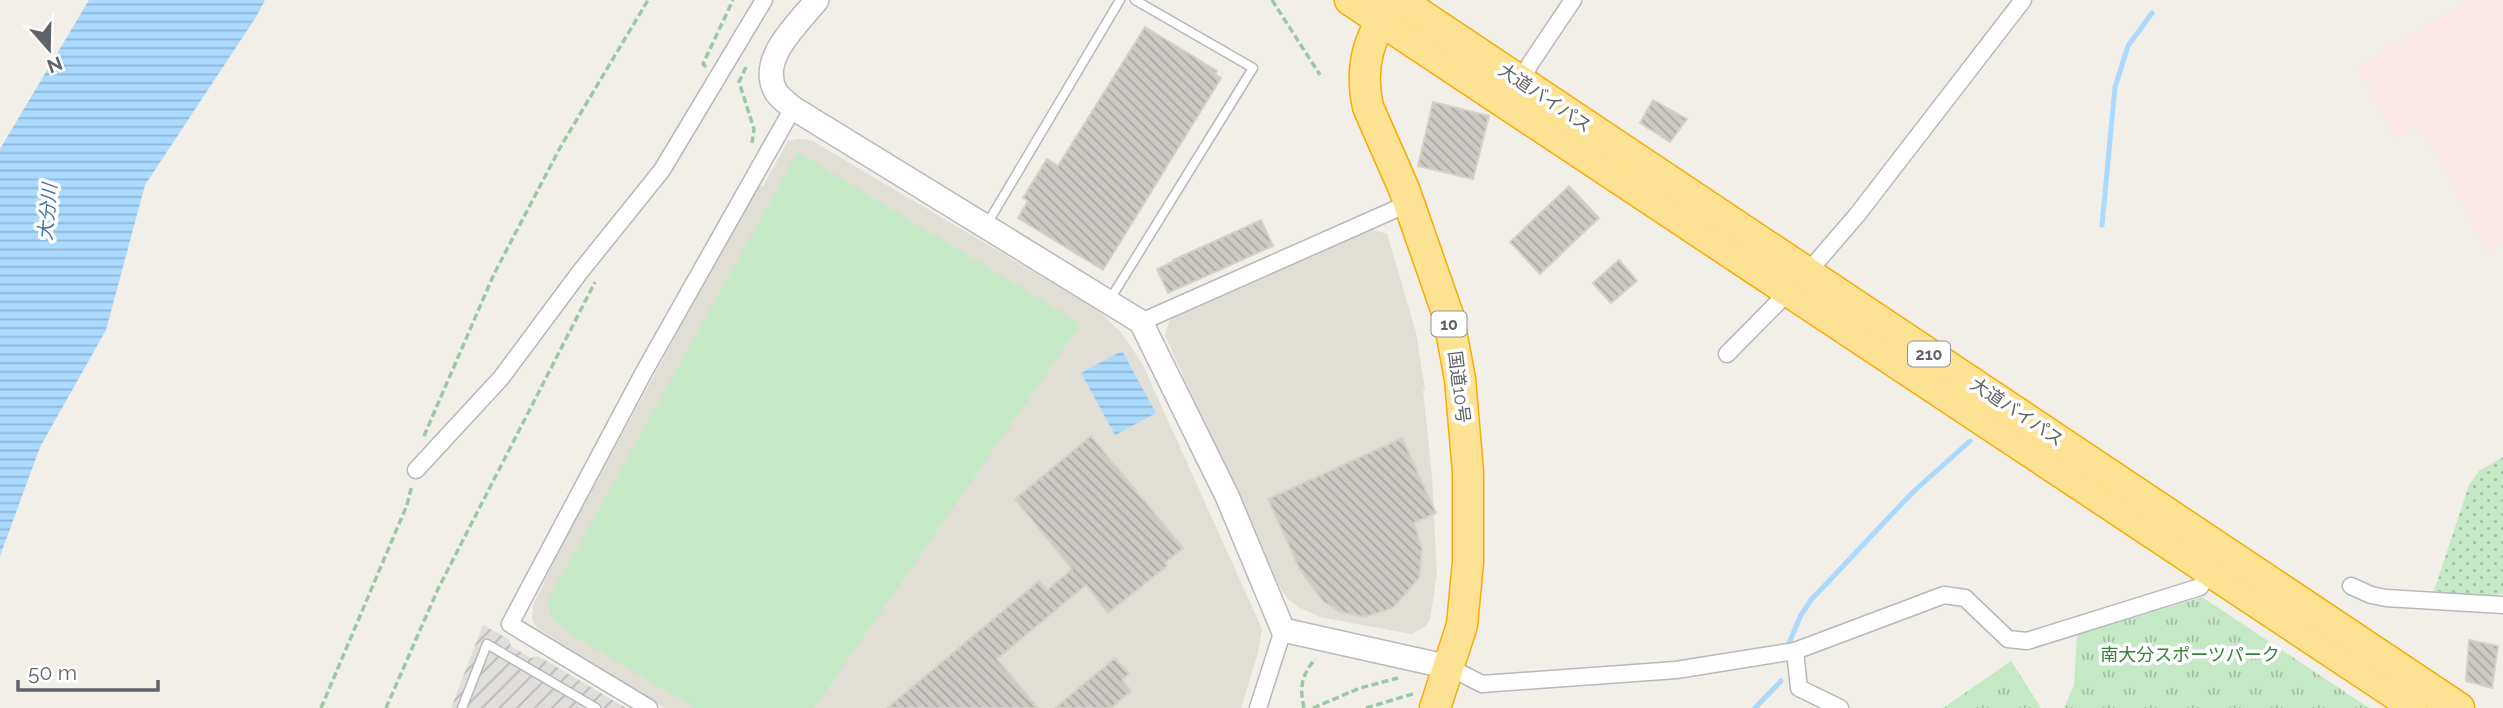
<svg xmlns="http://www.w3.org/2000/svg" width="2503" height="708" font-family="Raleway,'Noto Sans JP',sans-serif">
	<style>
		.industrial { fill: url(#industrial-furrows) }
		.education { fill: #e1ded6 }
		.medical { fill: #fce8e6 }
		.grass { fill: url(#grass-dots) }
		.park { fill: url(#park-tufts) }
		.pitch { fill: #c5e8c5 }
		.water { fill: url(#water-rules) }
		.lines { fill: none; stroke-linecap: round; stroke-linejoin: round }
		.stream { stroke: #aadaff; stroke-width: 5 }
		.building { fill: url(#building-back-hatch); stroke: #d6d1c6; stroke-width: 2 }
		.lane-casing { stroke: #b5b8bc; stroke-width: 11 }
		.street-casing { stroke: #b5b8bc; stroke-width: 19 }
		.secondary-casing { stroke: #b6babf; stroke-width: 26 }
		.highway-casing { stroke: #f9ab00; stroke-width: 33 }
		.path { stroke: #9cc7a9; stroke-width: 3.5; stroke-dasharray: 7 3.5; stroke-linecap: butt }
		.lane { stroke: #fff; stroke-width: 8 }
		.street { stroke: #fff; stroke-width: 16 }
		.secondary { stroke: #fff; stroke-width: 23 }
		.highway { stroke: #fde293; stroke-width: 30 }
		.labels { text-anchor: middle; stroke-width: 7; stroke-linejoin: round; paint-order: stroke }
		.shield { fill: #fff; stroke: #8f9295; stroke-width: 2 }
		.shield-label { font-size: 16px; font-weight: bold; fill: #5f6368 }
		.street-label { font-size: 18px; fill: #5f6368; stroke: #fff }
		.park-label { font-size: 18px; fill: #348238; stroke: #fff }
		.water-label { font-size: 19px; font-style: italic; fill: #4174aa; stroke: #fff }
	</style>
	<defs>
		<pattern id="industrial-furrows" width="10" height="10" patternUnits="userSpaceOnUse" patternTransform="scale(1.75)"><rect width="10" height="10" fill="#e0deda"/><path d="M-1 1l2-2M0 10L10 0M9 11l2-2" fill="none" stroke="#b9b8b5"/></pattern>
		<pattern id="grass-dots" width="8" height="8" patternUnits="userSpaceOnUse" patternTransform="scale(1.75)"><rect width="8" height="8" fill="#c5e8c5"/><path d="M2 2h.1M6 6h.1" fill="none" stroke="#a3c0a4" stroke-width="1.8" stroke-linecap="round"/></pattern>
		<pattern id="park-tufts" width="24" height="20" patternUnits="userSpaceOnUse" patternTransform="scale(1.75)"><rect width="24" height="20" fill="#c5e8c5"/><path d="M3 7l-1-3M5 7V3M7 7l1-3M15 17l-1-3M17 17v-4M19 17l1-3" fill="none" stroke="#a3c0a4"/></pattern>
		<pattern id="water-rules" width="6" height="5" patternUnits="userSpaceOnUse" patternTransform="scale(1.75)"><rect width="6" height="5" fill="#aadaff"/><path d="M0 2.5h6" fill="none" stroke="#8eb4d2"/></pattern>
		<pattern id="building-back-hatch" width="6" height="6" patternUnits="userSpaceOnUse" patternTransform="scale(1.75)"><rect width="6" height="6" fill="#cccac5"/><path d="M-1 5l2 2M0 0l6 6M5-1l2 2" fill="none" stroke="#a9a8a4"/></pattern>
	</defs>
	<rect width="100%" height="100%" fill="#f1efe8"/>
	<path class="industrial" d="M483 625 509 639 511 646 531 658 538 656 626 708H451Z"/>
	<g class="education">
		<path d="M797 139 811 140 1096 309 1120 331 1142 363 1262 629 1258 653 1241 708H664L537 628 532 619 533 605 562 545 757 186H763L788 141Z"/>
		<path d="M1369 228 1387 234 1416 332 1425 390H1423L1432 475 1437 574 1430 619 1425 627 1411 634 1320 617 1298 607 1287 598 1279 586 1231 484 1165 335 1171 316Z"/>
	</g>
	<path class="medical" d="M2469 0H2503V244L2488 252 2420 124 2396 137 2357 67Z"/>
	<path class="grass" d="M2503 457V594L2473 596 2434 591 2469 485 2479 471Z"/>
	<g class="park">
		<path d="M2202 597 2369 708H2064L2074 685 2077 635Z"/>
		<path d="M2011 661 2041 708H1943Z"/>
	</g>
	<path class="pitch" d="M798 152 1081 324 814 708H695L566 631 551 616 547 602Z"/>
	<g class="water">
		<path d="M89 0H265L256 17 145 185 106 330 40 447 0 556V149Z"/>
		<path d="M1122 351 1156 413 1115 435 1081 373Z"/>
	</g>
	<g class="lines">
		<g class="stream">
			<path d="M2102 225 2115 87 2128 46 2152 13"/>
			<path d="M1789 643 1801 615 1811 600 1912 493 1970 441"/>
			<path d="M1755 708 1781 681"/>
		</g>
	</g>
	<g class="building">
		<path d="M1145 27 1217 71 1215 74 1221 78 1103 270 1018 218 1028 201 1023 198 1047 159 1058 166Z"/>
		<path d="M1653 100 1687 119 1670 142 1640 123Z"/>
		<path d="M1433 102 1489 116 1473 179 1418 166Z"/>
		<path d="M1569 186 1599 218 1540 274 1510 242Z"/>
		<path d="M1261 220 1273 246 1168 293 1157 269 1175 261 1173 260Z"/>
		<path d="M1619 260 1637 281 1611 303 1593 283Z"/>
		<path d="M1091 436 1183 548 1165 563 1167 566 1108 613 1086 585 997 659 1038 708H887L1039 581 1047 590 1072 569 1015 499Z"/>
		<path d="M1402 438 1436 513 1414 523 1422 549 1419 578 1393 608 1365 617 1340 612 1323 601 1300 570 1268 499Z"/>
		<path d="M2469 640 2498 646 2492 688 2466 681Z"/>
		<path d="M1115 658 1129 674 1122 680 1131 691 1111 708H1055Z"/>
	</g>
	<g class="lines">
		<defs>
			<g id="lane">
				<path d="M987 224 1120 0"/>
				<path d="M1109 301 1253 68 1135 0"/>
				<path d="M462 708 487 644 596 708"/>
			</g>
			<g id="street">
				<path d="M1521 82 1530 64 1573 0"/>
				<path d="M1141 322 1396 209"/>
				<path d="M1727 354 1807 273 1857 215 2023 0"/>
				<path d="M416 470 501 378 580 272 662 170 764 0"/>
				<path d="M2351 586 2371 595 2386 598 2503 605"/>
				<path d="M1795 651 1799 688 1840 708"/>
				<path d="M1449 667 1482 684 1676 670 1795 651 1944 595 1965 598 2008 639 2027 641 2200 587 2210 571"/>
				<path d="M649 708 510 624 645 370 793 108"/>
				<path d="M1258 708 1283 630"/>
			</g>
			<path id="secondary" d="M817 0C799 23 757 59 776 92 780 98 787 103 793 108L1141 322 1227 496 1283 630 1449 667"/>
			<g id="highway">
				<path d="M1350 0 2416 708"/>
				<path d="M1399 0 2459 708"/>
				<path d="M1391 3C1369 38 1359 66 1368 107L1404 189 1448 315 1460 379 1468 472V562L1462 625 1435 708"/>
			</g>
		</defs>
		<use href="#lane" class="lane-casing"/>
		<use href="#street" class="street-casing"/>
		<use href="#secondary" class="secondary-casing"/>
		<use href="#highway" class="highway-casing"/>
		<g class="path">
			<path d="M1272 0 1320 75"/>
			<path d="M706 67 703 64 733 0"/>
			<path d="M746 67 739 82 754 129 752 143"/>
			<path d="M424 436 494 274 561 146 648 0"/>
			<path d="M321 708 407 505 412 485"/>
			<path d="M386 708 438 589 595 282"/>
			<path d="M1304 708C1299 687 1302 675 1315 659"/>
			<path d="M1313 708 1360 688 1398 678"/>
			<path d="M1366 708 1416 693"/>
		</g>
		<use href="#lane" class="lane"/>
		<use href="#street" class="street"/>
		<use href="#secondary" class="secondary"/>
		<use href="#highway" class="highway"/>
	</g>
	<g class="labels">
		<g class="shield">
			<rect x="1431.5" y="311.5" width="35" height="25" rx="5"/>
			<rect x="1908" y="341.5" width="42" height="25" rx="5"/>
		</g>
		<g class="shield-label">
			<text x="1449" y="330">10</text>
			<text x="1929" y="360">210</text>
		</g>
		<g class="street-label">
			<text transform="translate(1545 98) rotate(34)" y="6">大道バイパス</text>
			<text transform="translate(1459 387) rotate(83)" y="6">国道10号</text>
			<text transform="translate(2017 412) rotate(34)" y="6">大道バイパス</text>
		</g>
		<g class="park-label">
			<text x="2190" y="661">南大分スポーツパーク</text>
		</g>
		<g class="water-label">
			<text transform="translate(47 212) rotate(-85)" y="7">大分川</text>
		</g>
	</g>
	<g transform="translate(49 49) rotate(160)" stroke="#ffffff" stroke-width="5" paint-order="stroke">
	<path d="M0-5L12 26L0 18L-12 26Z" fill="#5f6368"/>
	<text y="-10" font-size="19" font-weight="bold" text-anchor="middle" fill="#5f6368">N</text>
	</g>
	<path d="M18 680v10h140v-10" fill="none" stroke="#5f6368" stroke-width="3.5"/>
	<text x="28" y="680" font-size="21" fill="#5f6368" stroke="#ffffff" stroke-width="5" paint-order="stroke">50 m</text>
</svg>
